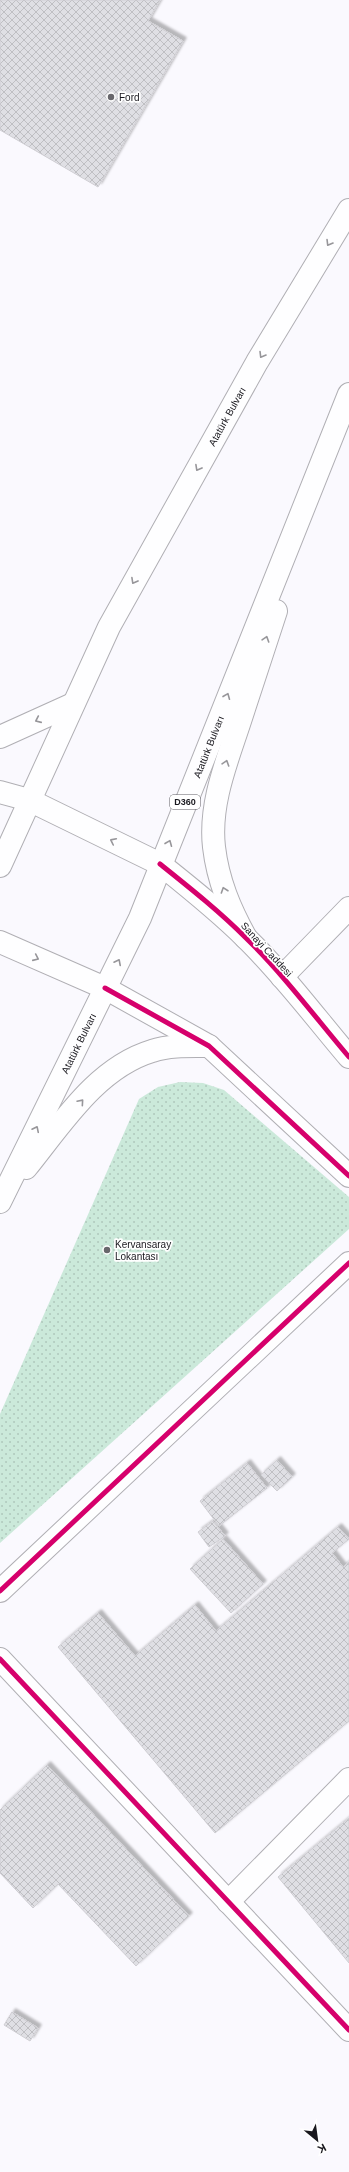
<svg xmlns="http://www.w3.org/2000/svg" width="349" height="2172" font-family="Helvetica,sans-serif">
	<style>
		.grass { fill: url(#grass-dots) }
		.building { fill: url(#building-cross-hatch); stroke: #cfced3; filter: url(#shadow) }
		.lines { fill: none; stroke-linecap: round; stroke-linejoin: round }
		.minor-casing { stroke: #b0afb4; stroke-width: 24 }
		.major-casing { stroke: #b0afb4; stroke-width: 24 }
		.highway-casing { stroke: #b0afb4; stroke-width: 24 }
		.minor { stroke: #fefeff; stroke-width: 22 }
		.major { stroke: #fefeff; stroke-width: 22 }
		.highway { stroke: #fefeff; stroke-width: 22 }
		.cycleway-casing { stroke: #fff; stroke-width: 8 }
		.cycleway { stroke: #d6006c; stroke-width: 5 }
		.oneway { stroke: #97969a }
		.poi-dot { fill: #68676c; stroke: #fff; stroke-width: 1.5 }
		.labels { text-anchor: middle; stroke-width: 3.5; stroke-linejoin: round; paint-order: stroke }
		.shield { fill: #fff; stroke: #5e5d62; stroke-width: 1 }
		.shield-label { font-size: 9px; font-weight: bold; fill: #19181e }
		.poi-label { font-size: 10px; fill: #19181e; stroke: #fff; text-anchor: start }
		.street-label { font-size: 10px; fill: #19181e; stroke: #fff }
	</style>
	<defs>
		<pattern id="grass-dots" width="8" height="8" patternUnits="userSpaceOnUse"><rect width="8" height="8" fill="#cbe9da"/><path d="M2 2h.1M6 6h.1" fill="none" stroke="#aec7bb" stroke-width="1.8" stroke-linecap="round"/></pattern>
		<pattern id="building-cross-hatch" width="8" height="8" patternUnits="userSpaceOnUse"><rect width="8" height="8" fill="#dfdfe4"/><path d="M0 0l8 8M0 8l8-8" fill="none" stroke="#bfbfc3"/></pattern>
		<filter id="shadow"><feDropShadow dx="3.5" dy="-3.5" stdDeviation="1" flood-color="#0004"/></filter>
	</defs>
	<rect width="100%" height="100%" fill="#faf9fe"/>
	<path class="grass" d="M180 1082 203 1083 224 1090 349 1197V1229L0 1543V1414L139 1099 158 1087Z"/>
	<g class="building">
		<path d="M0 0H160L148 21 183 41 98 187 0 130Z"/>
		<path d="M277 1460 292 1477 277 1491 261 1475Z"/>
		<path d="M247 1463 267 1488 219 1526 200 1501Z"/>
		<path d="M213 1521 225 1536 209 1547 198 1532Z"/>
		<path d="M338 1527 349 1539 332 1553 343 1567 349 1562V1721L215 1833 58 1647 98 1613 135 1656 195 1605 216 1631Z"/>
		<path d="M223 1539 263 1584 231 1613 190 1569Z"/>
		<path d="M47 1765 189 1916 136 1966 58 1884 33 1908 0 1873V1810Z"/>
		<path d="M349 1818V1963L278 1877Z"/>
		<path d="M12 2012 38 2028 30 2041 4 2025Z"/>
	</g>
	<g class="lines">
		<defs>
			<g id="minor">
				<path d="M160 864C190 888 219 911 246 938 283 974 315 1017 349 1057"/>
				<path d="M282 977 349 908"/>
				<path d="M105 988 209 1046 349 1176"/>
				<path d="M0 1591 349 1263"/>
				<path d="M0 1659 349 2030"/>
				<path d="M228 1902 349 1779"/>
			</g>
			<path id="major" d="M0 792 29 800"/>
			<g id="highway">
				<path d="M0 737 73 704"/>
				<path d="M29 800 160 864"/>
				<path id="s1" d="M0 866 109 627 257 362 349 210"/>
				<path d="M246 938C230 909 218 881 214 847 209 804 227 761 240 721 252 684 264 648 276 611"/>
				<path d="M0 942 105 988"/>
				<path d="M26 1168C61 1125 96 1068 152 1051 170 1045 190 1046 209 1046"/>
				<path id="s2" d="M0 1202 140 918 349 394"/>
			</g>
		</defs>
		<use href="#minor" class="minor-casing"/>
		<use href="#major" class="major-casing"/>
		<use href="#highway" class="highway-casing"/>
		<use href="#minor" class="minor"/>
		<use href="#major" class="major"/>
		<use href="#highway" class="highway"/>
		<defs>
			<g id="cycleway">
				<path d="M160 864C190 888 219 911 246 938 283 974 315 1017 349 1057"/>
				<path d="M105 988 209 1046 349 1176"/>
				<path d="M0 1591 349 1263"/>
				<path d="M0 1659 349 2030"/>
			</g>
		</defs>
		<use href="#cycleway" class="cycleway-casing"/>
		<use href="#cycleway" class="cycleway"/>
	</g>
	<defs><path id="oneway-chevron" d="M-2-3.5L2.5 0L-2 3.5" fill="none" stroke-width="1.6" stroke-linecap="round" stroke-linejoin="round"/></defs>
	<g class="oneway">
		<use href="#oneway-chevron" transform="translate(329 243) rotate(121)"/>
		<use href="#oneway-chevron" transform="translate(262 355) rotate(121)"/>
		<use href="#oneway-chevron" transform="translate(198 468) rotate(119)"/>
		<use href="#oneway-chevron" transform="translate(134 581) rotate(119)"/>
		<use href="#oneway-chevron" transform="translate(266 639) rotate(-72)"/>
		<use href="#oneway-chevron" transform="translate(227 696) rotate(-68)"/>
		<use href="#oneway-chevron" transform="translate(38 720) rotate(156)"/>
		<use href="#oneway-chevron" transform="translate(226 763) rotate(-72)"/>
		<use href="#oneway-chevron" transform="translate(113 841) rotate(-154)"/>
		<use href="#oneway-chevron" transform="translate(169 843) rotate(-68)"/>
		<use href="#oneway-chevron" transform="translate(224 890) rotate(-109)"/>
		<use href="#oneway-chevron" transform="translate(36 958) rotate(24)"/>
		<use href="#oneway-chevron" transform="translate(118 962) rotate(-63)"/>
		<use href="#oneway-chevron" transform="translate(81 1102) rotate(-49)"/>
		<use href="#oneway-chevron" transform="translate(36 1129) rotate(-64)"/>
	</g>
	<g class="poi-dot">
		<circle cx="111" cy="97" r="4"/>
		<circle cx="107" cy="1250" r="4"/>
	</g>
	<g class="labels">
		<rect class="shield" x="170" y="795" width="30" height="14" rx="3"/>
		<g class="shield-label">
			<text x="185" y="805">D360</text>
		</g>
		<g class="poi-label">
			<text x="119" y="101">Ford</text>
			<text x="115" y="1248">Kervansaray<tspan x="115" dy="12">Lokantası</tspan></text>
		</g>
		<g class="street-label">
			<text dy="4" stroke="none"><textPath href="#s1" startOffset="504">Atatürk Bulvarı</textPath></text>
			<text dy="4" stroke="none"><textPath href="#s2" startOffset="501">Atatürk Bulvarı</textPath></text>
			<text transform="translate(267 949) rotate(47)" y="4">Sanayi Caddesi</text>
			<text dy="4" stroke="none"><textPath href="#s2" startOffset="177">Atatürk Bulvarı</textPath></text>
		</g>
	</g>
	<g transform="translate(317 2140) rotate(151)" stroke="#ffffff" stroke-width="3" paint-order="stroke">
	<path d="M0-3L7 15L0 10L-7 15Z" fill="#19181e"/>
	<text y="-6" font-size="11" font-weight="bold" text-anchor="middle" fill="#19181e">K</text>
	</g>
</svg>
